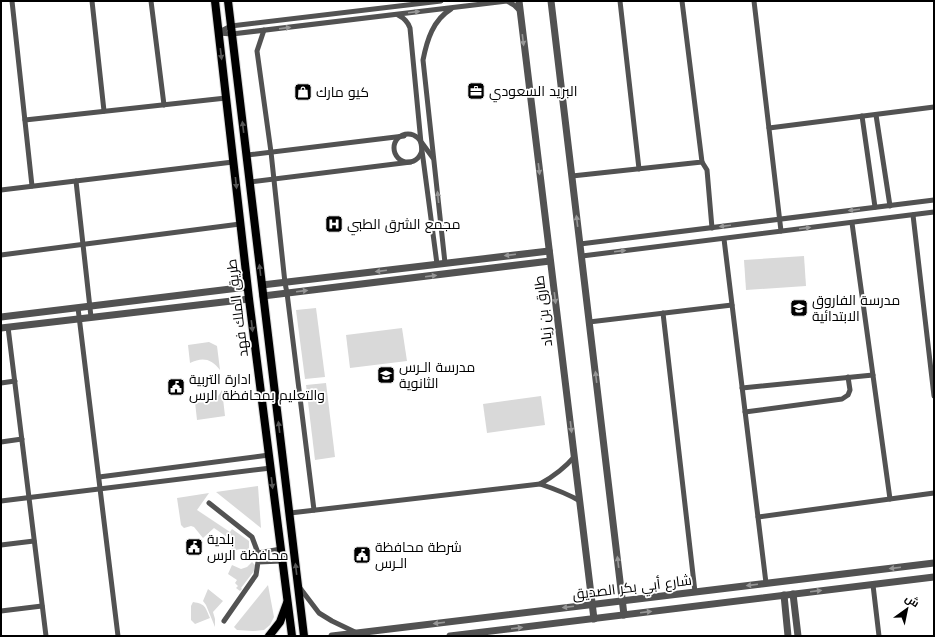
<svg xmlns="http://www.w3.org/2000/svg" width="935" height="637" font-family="Jost,Cairo,sans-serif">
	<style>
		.green { fill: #d9d9d9 }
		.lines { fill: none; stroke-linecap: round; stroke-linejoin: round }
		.primary-casing { stroke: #dbdbdb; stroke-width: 10 }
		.minor { stroke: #525252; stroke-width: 5 }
		.tertiary { stroke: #525252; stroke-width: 7 }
		.primary { stroke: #000; stroke-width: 8 }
		.oneway { fill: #979797 }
		.oneway2 { fill: #595959 }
		.labels { text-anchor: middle; stroke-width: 3.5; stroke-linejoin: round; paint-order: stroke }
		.poi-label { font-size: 14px; fill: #000; stroke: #fff; text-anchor: start }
		.street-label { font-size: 14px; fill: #000; stroke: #fff }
	</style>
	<rect width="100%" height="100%" fill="#fff"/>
	<g class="green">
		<path d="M804 256 806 286 746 290 744 260Z"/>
		<path d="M316 308 325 377 305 379 296 310Z"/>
		<path d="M402 328 407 361 350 368 346 335Z"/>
		<path d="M209 342 217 346 220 370C211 358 202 357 190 363L188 345Z"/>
		<path d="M326 383 335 457 315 460 306 385Z"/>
		<path d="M222 390 225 416 197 420 195 402C206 404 217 401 222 390Z"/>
		<path d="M541 396 545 425 487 433 483 404Z"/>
		<path d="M258 486 261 528 216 492Z"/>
		<path d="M209 493 197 510 230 532 232 529 249 541V550L248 551 241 549 236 550 230 557 226 554 233 547 230 544 231 541 229 540 230 539 214 528 203 538 194 527 191 526 184 528 181 525 177 498Z"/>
		<path d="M252 562 255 565 254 571 241 588 242 589 240 591 236 588 238 586 235 583 237 580 228 574 232 565 241 569 247 567Z"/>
		<path d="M268 585 274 617 270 625 264 630 253 631 237 630 234 627Z"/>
		<path d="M208 589 223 601 213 612 215 619V627L206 605 203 601Z"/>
		<path d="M193 602C206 604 205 607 210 618L195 624 191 620V606Z"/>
	</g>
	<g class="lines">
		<defs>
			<g id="primary">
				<path d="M215 1 249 299 292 636"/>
				<path d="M228 1 304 636"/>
				<path d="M269 636 280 622 287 603"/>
			</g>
		</defs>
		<use href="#primary" class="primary-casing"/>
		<g class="minor">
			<path d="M12 1 32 186"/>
			<path d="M92 1 104 111"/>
			<path d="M151 1 164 105"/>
			<path d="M620 1 639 169"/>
			<path d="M754 1 781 231"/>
			<path d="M398 15C404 18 408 22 410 28L421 143 437 264"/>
			<path d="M264 30 257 51 271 152 285 283 287 293 314 510"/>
			<path d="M219 32 231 26 441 1"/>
			<path d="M218 33 232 34 507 1 514 5 520 11"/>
			<path d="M876 115 890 206"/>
			<path d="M862 116 875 207"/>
			<path d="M25 120 226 98"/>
			<path d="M769 128 934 107"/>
			<circle cx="408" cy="148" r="14"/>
			<path d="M422 143 433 158"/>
			<path d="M247 155 404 136"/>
			<path d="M702 162 707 170 712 228"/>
			<path d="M572 176 702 162 682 1"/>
			<path d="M76 181 91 317"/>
			<path d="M250 182 411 162"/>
			<path d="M1 190 233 162"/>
			<path d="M913 215 934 396"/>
			<path d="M852 223 890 499"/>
			<path d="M724 239 766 583"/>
			<path d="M580 244 934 200"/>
			<path d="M1 255 240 224"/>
			<path d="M582 256 934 212"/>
			<path d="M445 263 423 60C427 40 433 20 451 9"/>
			<path d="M78 308 118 636"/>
			<path d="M663 313 695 592"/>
			<path d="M589 322 732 305"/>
			<path d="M8 327 46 636"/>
			<path d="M1 383 15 381"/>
			<path d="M742 388 873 375"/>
			<path d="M745 412 842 399 848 395 850 390 848 377"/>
			<path d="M1 442 22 439"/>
			<path d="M574 457C564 469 554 476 540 484 555 489 566 493 580 501"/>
			<path d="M99 477 269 455"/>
			<path d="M1 501 271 468"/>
			<path d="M209 503 252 537 258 553 281 549"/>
			<path d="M290 513 540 484"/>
			<path d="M758 517 934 493"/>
			<path d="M1 545 34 541"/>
			<path d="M873 585 879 636"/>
			<path d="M300 588 319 613 332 621 357 633"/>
			<path d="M1 611 42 606"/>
			<path d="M224 621 256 575 258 562 282 561"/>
		</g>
		<g class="tertiary">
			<path d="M519 1 594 619"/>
			<path d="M551 1 624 615"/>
			<path d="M262 285 549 251"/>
			<path d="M263 296 550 261"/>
			<path d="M1 317 247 287"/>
			<path d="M1 328 249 299"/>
			<path d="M793 594 798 636"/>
			<path d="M784 595 788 636"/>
			<path d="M332 636 934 563"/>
			<path d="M450 636 934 577"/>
		</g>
		<use href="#primary" class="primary"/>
	</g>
	<defs><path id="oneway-solid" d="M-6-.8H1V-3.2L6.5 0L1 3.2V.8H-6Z"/></defs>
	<g class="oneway">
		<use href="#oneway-solid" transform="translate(414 12) rotate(-7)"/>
		<use href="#oneway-solid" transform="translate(285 28) rotate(-7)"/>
		<use href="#oneway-solid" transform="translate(523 40) rotate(83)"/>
		<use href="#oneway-solid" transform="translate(539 169) rotate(83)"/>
		<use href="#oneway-solid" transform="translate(438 197) rotate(-96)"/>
		<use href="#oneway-solid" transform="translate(854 210) rotate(173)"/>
		<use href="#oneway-solid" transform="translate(577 221) rotate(-97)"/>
		<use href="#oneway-solid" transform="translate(725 226) rotate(173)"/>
		<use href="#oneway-solid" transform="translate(805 228) rotate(-7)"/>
		<use href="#oneway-solid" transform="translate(620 251) rotate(-7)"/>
		<use href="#oneway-solid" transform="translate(510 255) rotate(173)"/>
		<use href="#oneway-solid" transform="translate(381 271) rotate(173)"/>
		<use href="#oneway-solid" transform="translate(431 276) rotate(-7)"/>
		<use href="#oneway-solid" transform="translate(302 291) rotate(-7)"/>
		<use href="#oneway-solid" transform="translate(555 298) rotate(83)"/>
		<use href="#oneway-solid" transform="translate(596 377) rotate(-97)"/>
		<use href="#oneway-solid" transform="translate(571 427) rotate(83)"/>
		<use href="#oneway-solid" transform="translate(618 562) rotate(-97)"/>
		<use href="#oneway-solid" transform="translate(895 568) rotate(173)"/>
		<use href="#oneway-solid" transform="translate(752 585) rotate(173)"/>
		<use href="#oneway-solid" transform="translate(816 591) rotate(-7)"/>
		<use href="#oneway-solid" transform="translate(568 607) rotate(173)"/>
		<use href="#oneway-solid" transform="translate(646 612) rotate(-7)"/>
		<use href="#oneway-solid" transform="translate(439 623) rotate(173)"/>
		<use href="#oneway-solid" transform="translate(517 628) rotate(-7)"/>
	</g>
	<g class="oneway2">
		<use href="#oneway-solid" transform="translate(221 54) rotate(83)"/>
		<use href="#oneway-solid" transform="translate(243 127) rotate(-97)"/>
		<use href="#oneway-solid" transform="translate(236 183) rotate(84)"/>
		<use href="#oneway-solid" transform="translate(260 270) rotate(-97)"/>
		<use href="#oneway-solid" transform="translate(252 326) rotate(83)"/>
		<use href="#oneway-solid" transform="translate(279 427) rotate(-97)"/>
		<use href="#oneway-solid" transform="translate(272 483) rotate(83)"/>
		<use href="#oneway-solid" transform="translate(296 569) rotate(-97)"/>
	</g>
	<defs>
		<symbol id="office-square" viewBox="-11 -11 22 22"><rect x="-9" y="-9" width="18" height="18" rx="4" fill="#000" stroke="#fff"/><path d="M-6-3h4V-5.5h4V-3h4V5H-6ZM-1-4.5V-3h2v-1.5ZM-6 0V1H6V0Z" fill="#fff"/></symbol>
		<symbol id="shop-square" viewBox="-11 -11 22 22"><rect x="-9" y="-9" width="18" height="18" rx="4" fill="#000" stroke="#fff"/><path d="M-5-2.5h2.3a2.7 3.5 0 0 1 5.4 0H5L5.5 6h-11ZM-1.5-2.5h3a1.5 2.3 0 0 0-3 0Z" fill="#fff"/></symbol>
		<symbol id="hospital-square" viewBox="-11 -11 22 22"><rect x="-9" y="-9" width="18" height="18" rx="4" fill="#000" stroke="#fff"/><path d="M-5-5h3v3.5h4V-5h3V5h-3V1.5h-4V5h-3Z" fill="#fff"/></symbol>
		<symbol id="school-square" viewBox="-11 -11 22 22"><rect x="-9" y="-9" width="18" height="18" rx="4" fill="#000" stroke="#fff"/><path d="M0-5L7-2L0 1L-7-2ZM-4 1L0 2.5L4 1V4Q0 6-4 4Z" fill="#fff"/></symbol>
		<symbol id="civic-square" viewBox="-11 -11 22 22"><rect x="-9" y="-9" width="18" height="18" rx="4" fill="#000" stroke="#fff"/><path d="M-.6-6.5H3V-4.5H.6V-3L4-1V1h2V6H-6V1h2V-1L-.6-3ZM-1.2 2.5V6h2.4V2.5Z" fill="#fff"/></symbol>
	</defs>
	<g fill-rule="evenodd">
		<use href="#office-square" x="466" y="81" width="20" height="20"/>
		<use href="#shop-square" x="293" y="82" width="20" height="20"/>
		<use href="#hospital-square" x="324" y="214" width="20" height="20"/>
		<use href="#school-square" x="789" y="298" width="20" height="20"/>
		<use href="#school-square" x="376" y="365" width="20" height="20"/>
		<use href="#civic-square" x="166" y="377" width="20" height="20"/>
		<use href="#civic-square" x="184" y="537" width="20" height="20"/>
		<use href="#civic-square" x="352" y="545" width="20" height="20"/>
	</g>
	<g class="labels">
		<g class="poi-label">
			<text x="489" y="96">البريد السعودي</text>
			<text x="316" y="97">كيو مارك</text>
			<text x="347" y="229">مجمع الشرق الطبي</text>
			<text x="812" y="305">مدرسة الفاروق<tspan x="812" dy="16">الابتدائية</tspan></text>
			<text x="399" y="372">مدرسة الـرس<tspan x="399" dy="16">الثانوية</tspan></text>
			<text x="189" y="384">ادارة التربية<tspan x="189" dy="16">والتعليم بمحافظة الرس</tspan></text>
			<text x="207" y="544">بلدية<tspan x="207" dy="16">محافظة الرس</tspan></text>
			<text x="375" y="552">شرطة محافظة<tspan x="375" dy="16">الـرس</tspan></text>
		</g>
		<g class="street-label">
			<text transform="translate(237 308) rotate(-97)" y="5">طريق الملك فهد</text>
			<text transform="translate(543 311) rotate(-97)" y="5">طارق بن زياد</text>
			<text transform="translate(632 587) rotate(-7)" y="5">شارع أبي بكر الصديق</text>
		</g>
	</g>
	<rect width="935" height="637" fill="none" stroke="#000000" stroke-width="4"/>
	<g transform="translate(907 609) rotate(33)" stroke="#ffffff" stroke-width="3" paint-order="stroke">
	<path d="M0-3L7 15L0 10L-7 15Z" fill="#000000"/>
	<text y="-6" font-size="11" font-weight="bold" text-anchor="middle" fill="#000000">ش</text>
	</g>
</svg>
